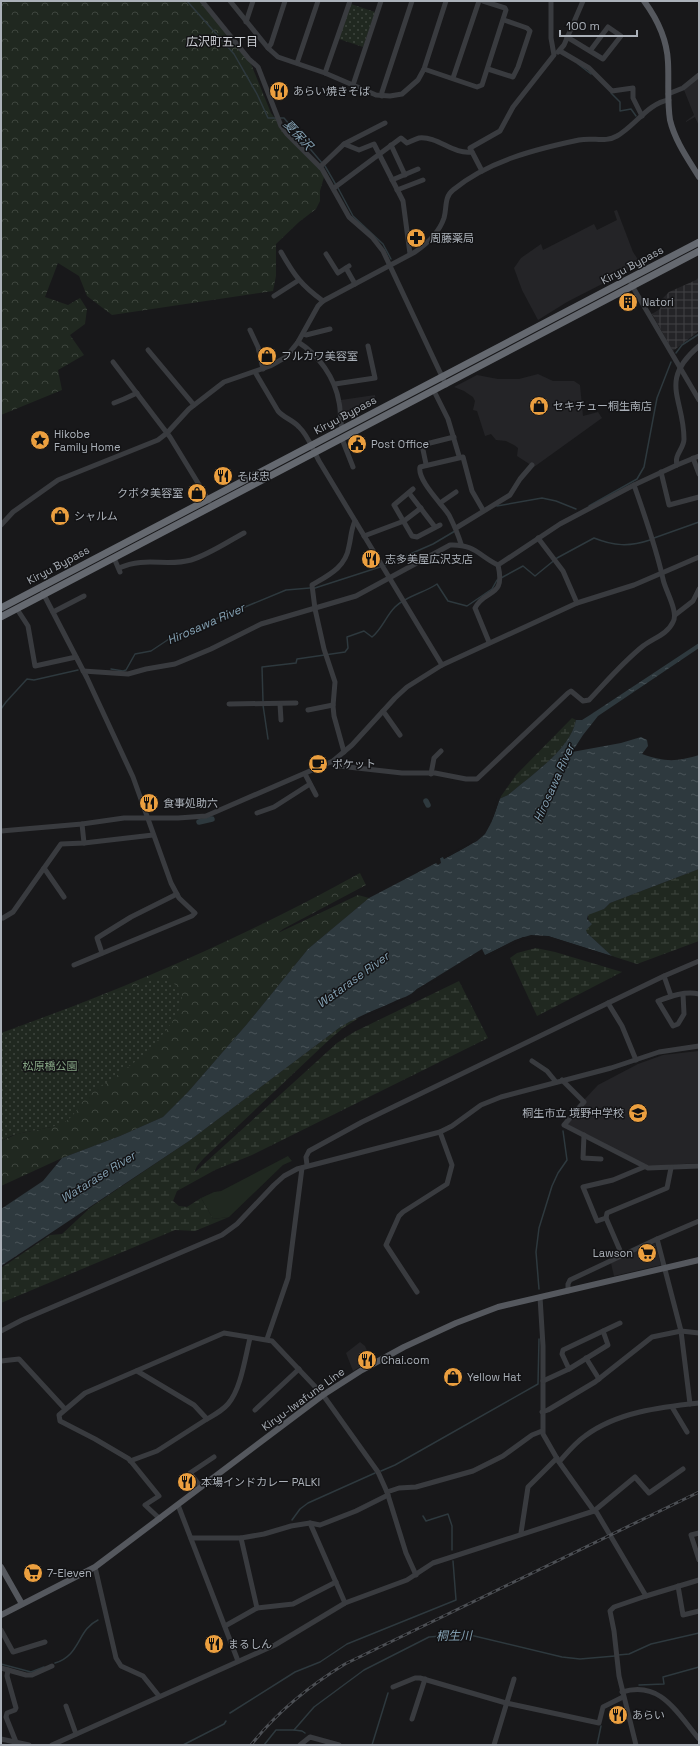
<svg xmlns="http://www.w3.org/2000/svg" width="700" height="1746" font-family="'Space Grotesk','Noto Sans JP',sans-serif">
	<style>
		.built { fill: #242427 }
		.industrial { fill: url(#industrial-grid) }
		.grass { fill: #202820 }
		.forest { fill: url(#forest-crowns) }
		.wetland { fill: url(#wetland-marsh) }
		.park { fill: url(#park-dots) }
		.water { fill: url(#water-ripples) }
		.pier { fill: #18181a }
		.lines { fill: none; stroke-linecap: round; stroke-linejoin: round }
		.stream { stroke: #2e393e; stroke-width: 1.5 }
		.canal { stroke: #2e393e; stroke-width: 5.5 }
		.minor { stroke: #393b3f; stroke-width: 5 }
		.major { stroke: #55585e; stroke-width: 6 }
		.highway { stroke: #656970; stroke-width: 7 }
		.rail-casing { stroke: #4c4f54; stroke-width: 3 }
		.rail { stroke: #131315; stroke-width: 1.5; stroke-dasharray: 4.5; stroke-linecap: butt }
		.labels { text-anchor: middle; stroke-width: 3; stroke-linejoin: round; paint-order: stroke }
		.poi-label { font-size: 11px; fill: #abb1b9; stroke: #131315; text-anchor: start }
		.street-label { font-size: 11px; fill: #abb1b9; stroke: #131315 }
		.park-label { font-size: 11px; fill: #84a383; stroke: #131315 }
		.neighbourhood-label { font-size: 12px; fill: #cccfd5; stroke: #131315 }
		.water-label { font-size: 12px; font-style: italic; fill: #84a1b3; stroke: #131315 }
	</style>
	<defs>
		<pattern id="industrial-grid" width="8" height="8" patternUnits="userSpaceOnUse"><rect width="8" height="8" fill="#242427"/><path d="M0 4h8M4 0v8" fill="none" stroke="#414144"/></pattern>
		<pattern id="forest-crowns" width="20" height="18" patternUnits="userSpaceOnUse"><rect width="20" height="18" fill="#202820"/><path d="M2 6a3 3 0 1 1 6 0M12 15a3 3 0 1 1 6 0" fill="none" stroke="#3e453e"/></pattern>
		<pattern id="wetland-marsh" width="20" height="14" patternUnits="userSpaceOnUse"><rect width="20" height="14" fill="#202820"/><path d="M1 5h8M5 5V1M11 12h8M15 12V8" fill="none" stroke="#3e453e"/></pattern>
		<pattern id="park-dots" width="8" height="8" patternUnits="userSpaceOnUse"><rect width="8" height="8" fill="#202820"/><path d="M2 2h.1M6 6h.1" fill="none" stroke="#3e453e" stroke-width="1.8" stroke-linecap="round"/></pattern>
		<pattern id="water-ripples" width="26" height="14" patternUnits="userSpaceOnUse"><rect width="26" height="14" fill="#2e393e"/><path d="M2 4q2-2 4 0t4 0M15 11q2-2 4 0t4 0" fill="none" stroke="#4a5358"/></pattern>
	</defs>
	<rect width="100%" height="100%" fill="#18181a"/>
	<g class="built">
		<path d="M699 78V126L695 117 686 122V121L694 115 684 90Z"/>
		<path d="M617 210 633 252 641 264 567 302 538 320 522 290 514 268 521 258 541 244 543 250 594 224 597 230 617 220 614 211Z"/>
		<path d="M538 374 553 381H574L580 385 583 416 598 412 602 418 534 467 517 456 518 448 514 445 506 441 496 440 491 434 485 436 477 411 473 410 475 401 473 397 464 391 454 387 477 375 498 379H519Z"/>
		<path d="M375 395 376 404 344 421 341 400Z"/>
		<path d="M699 1051V1163L653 1166 645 1165 567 1124 584 1100 598 1085 638 1064 663 1055Z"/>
		<path d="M655 1243 661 1265 614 1276 611 1263Z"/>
		<path d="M360 1342 365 1346 371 1360 353 1371 346 1353Z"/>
	</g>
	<path class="industrial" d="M699 277V331L673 351 652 314 660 309 662 299 669 292 696 280Z"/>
	<path class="grass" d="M288 1156 292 1161 283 1165 229 1217 213 1219 201 1198 214 1192 221 1191Z"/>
	<g class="forest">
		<path d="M1 1H201L249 59 271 113 287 134 321 170 324 177 320 191V201L316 209 299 222 276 244V276L273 291 112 315 87 296 79 276 58 263 45 297 68 305 80 298 87 309 85 324 70 335 84 355 58 370 62 390 1 415Z"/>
		<path d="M360 873 366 885 283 929 278 933 358 895 369 898 308 949 247 1024 188 1092 163 1117 120 1136 62 1158 1 1186V1141L17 1134 51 1127 40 1019C149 978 258 930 360 873Z"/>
	</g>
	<g class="wetland">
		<path d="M572 718 576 720C571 749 530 776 508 795L499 799 516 775Z"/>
		<path d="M699 869V941L637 964 612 956 587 933 585 930 589 927 588 914 604 909 610 903Z"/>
		<path d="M536 948 555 952 622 972 537 1016 510 958 517 953Z"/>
		<path d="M459 981 488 1038 252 1155 215 1170 177 1191 173 1201 179 1206 187 1207 201 1198 213 1219 229 1217 195 1231 175 1230 1 1303V1268L50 1235 62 1234 91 1207 189 1141 339 1028 351 1020 359 1018 343 1028 330 1039 204 1158 197 1166 194 1173 337 1043 354 1032Z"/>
	</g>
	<g class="park">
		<path d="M351 4 375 12 363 47 339 39Z"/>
		<path d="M156 979C215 984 157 1044 136 1061 126 1068 117 1076 107 1083 102 1085 97 1087 93 1090 83 1097 79 1110 70 1118 60 1128 32 1130 18 1134 12 1135 7 1138 1 1141V1033L85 1002Z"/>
	</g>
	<path class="water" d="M699 643V648L598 716 583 735 572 752 621 743 641 737 647 740 648 746 642 754C665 762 676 762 699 755V869L610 903 604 909 588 915 587 919 592 924 586 930 587 933 612 956 548 936 523 937 485 955 482 949 417 989C409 997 403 997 393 1002 375 1010 356 1017 339 1028L189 1141 1 1266V1209L43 1181 62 1158 120 1136 163 1117 188 1092 247 1024 308 949 369 898 436 863 438 865 441 863 440 858 443 856 444 859C476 842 490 837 499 799L508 795C530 776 571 749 576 720H582L590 715Z"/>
	<g class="pier">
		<path d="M501 796 491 823 485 834 477 841 444 859 443 857 438 859V857L442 855 445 856 476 840 483 833 490 822 497 798Z"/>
		<path d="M531 935 548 936 614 957 611 958 557 941 541 937 524 939 486 957 484 956 515 940Z"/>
		<path d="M438 979 418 991 411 998 399 1002 352 1022 371 1012 410 996 417 989Z"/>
	</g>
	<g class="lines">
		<g class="stream">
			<path d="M187 1 234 54 257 94 268 118H284L322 163"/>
			<path d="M578 64 591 74"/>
			<path d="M611 93 620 102V111L631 109 636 116"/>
			<path d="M325 166 336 185"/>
			<path d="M338 188 353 216 383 244 391 259"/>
			<path d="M676 353 682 345 699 334"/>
			<path d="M497 506 542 498 556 501 576 509"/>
			<path d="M589 506 637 479 644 467 657 398 671 362"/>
			<path d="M654 538 699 522"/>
			<path d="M385 565 433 544 455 531"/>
			<path d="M501 578 523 566 535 576 557 558 594 538C614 546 629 547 650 540"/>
			<path d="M315 588 380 567"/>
			<path d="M111 669 123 671 126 670 135 654 151 651 172 637 286 590 310 588"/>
			<path d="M263 701 262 667 296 663 297 659 345 652 348 648 347 637 364 631 372 637C382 629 386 616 395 607 406 596 424 593 437 584L448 601 467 606 492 589 497 580"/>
			<path d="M263 705 268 739"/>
			<path d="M1 709 6 702 27 679 34 680 78 670"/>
			<path d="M539 1289 536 1252 539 1228 552 1186 558 1173 567 1160 563 1131"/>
			<path d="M381 1471 395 1465 538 1384 539 1339"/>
			<path d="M423 1516 426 1521 448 1514 452 1526V1550"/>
			<path d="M292 1520 300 1509 308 1503 375 1473"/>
			<path d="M618 1655 629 1654 651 1644 699 1633"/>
			<path d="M55 1663C81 1655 77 1630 98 1620"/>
			<path d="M1 1664 31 1672 44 1667"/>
			<path d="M639 1685 664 1684 663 1677 699 1667"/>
			<path d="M230 1713 295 1672 320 1662 347 1644 456 1600 453 1561"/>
			<path d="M294 1730 302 1731 305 1733"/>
			<path d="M183 1745 224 1724 226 1721"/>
			<path d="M264 1745 276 1730H294L314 1707 364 1670 429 1637 466 1634 562 1657 580 1659 615 1656"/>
			<path d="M372 1745 388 1693"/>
			<path d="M597 1745 601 1726"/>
		</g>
		<g class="canal">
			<path d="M426 801 428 805"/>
			<path d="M199 822 212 819"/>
		</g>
		<g class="minor">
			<path d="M202 1 249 59 258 67 281 126 287 134 322 169 349 217 372 237 383 251 446 385"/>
			<path d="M230 1 268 48 278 57 325 73 376 95 390 96 402 94 418 80 424 69 446 1"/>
			<path d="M246 22 253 1"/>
			<path d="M567 37 603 59 621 36 608 27 590 51"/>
			<path d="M268 48 271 44 285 1"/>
			<path d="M560 51 589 68 612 91 633 88V98L642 116"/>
			<path d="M558 52 564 45 583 1"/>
			<path d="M297 63 318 1"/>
			<path d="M424 69 477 87 482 85 506 10 505 8 483 1"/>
			<path d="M488 69 513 77 518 67 530 31 527 28 504 20"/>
			<path d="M325 73 350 1"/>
			<path d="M453 78 479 1"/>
			<path d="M353 85 381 1"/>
			<path d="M668 94 683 88 699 75"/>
			<path d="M382 96V92L412 1"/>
			<path d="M344 144 385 123"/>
			<path d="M391 145 405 175"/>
			<path d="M320 167 344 144 359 150 374 144 403 201 410 254"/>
			<path d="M482 171 470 148 500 131 513 107 554 55 551 38V1"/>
			<path d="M392 180 418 169"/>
			<path d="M334 188 401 138 407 143C410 142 415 139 419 138 438 136 453 155 472 152"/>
			<path d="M397 190 423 180"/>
			<path d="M281 252C294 275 301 285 323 301"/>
			<path d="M326 254 338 273 349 266"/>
			<path d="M346 268 355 284"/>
			<path d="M631 284 699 400"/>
			<path d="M274 296 299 280"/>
			<path d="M250 330 258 347 263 369"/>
			<path d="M303 334 306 335 330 329"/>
			<path d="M298 342C319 355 335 378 339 402 341 411 340 420 342 429"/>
			<path d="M148 350 194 405"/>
			<path d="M113 362 170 437 209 501"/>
			<path d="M255 372 278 411C284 418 293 420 299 427 308 435 313 450 319 461L442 665"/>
			<path d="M335 384 375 378 368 346"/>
			<path d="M434 391 448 419 459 456"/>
			<path d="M114 403 124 399 137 393"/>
			<path d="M342 439 353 467"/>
			<path d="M693 458 699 474"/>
			<path d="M426 464 422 445 454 437"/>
			<path d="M677 465C674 454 684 449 684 439 684 398 658 381 699 346"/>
			<path d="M661 472 669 505 699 497"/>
			<path d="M413 489 394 505 412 536 417 537 440 525"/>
			<path d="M409 493 435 527"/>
			<path d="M440 503 456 492"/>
			<path d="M1 525 13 512 58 480 158 440 167 433 189 409 224 382 270 366 286 357 298 342 318 306 323 301 415 252C428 243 439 233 444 218 447 208 444 197 453 190 488 161 536 149 579 140 593 137 605 143 617 136 635 126 648 103 669 100"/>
			<path d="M456 528 510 495 520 479 532 465"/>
			<path d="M364 536 404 521 421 508"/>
			<path d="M538 538 563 571 577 603"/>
			<path d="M461 544C458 534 454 525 449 515 442 504 417 480 420 467L463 457 472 491 483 510"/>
			<path d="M114 558 120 572"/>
			<path d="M498 565 560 524 634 485 677 465 699 456"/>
			<path d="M119 568C146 556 166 567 191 560 210 554 227 542 244 533"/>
			<path d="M43 593 87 678 133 777 171 883 179 898 195 913 192 916 74 965"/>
			<path d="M17 609 28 626 35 666 76 657"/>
			<path d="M53 612 84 596"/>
			<path d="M675 615 693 601 699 589"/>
			<path d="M83 671 128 674 146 669 175 664 211 649 261 624 356 596 450 545C475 544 479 556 498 565 506 599 485 588 475 608L489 642"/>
			<path d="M229 704 296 703"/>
			<path d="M280 704 281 720"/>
			<path d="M308 710 333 705"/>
			<path d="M383 711 400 735"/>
			<path d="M344 752 334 716 333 706 335 682 324 649 315 609 312 585C329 575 346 567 349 546 351 538 351 529 355 521"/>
			<path d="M333 761 335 764 339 766 402 773H435L466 779H477L568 693 571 691 583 701 589 700C606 682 623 662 643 646 653 638 667 635 673 622 679 612 665 590 663 579 656 547 645 516 634 485"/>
			<path d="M305 774 316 795"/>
			<path d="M431 774 434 758 441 751"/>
			<path d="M257 813 274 807 310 784"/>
			<path d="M82 824 84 843"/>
			<path d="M1 831 82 824 124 818H178L206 816 333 761 352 745 395 698 407 687 442 665 577 603 634 585 699 557"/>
			<path d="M44 868 64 897"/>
			<path d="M3 918 13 912 61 844 84 843 153 835"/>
			<path d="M102 953 97 938 131 917 177 894"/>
			<path d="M664 976 671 996"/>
			<path d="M683 994 684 1014 678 1024 673 1026 658 1001C671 996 685 991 699 994"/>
			<path d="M608 1003 622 1026 636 1060"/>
			<path d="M532 1061 547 1071 556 1082"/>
			<path d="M562 1080 584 1102 564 1125 648 1168 699 1166"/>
			<path d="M584 1135 583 1158 601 1159"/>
			<path d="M307 1165 306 1157 309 1151 362 1122 664 976 699 961"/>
			<path d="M606 1218 597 1221 583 1187 613 1180 644 1167"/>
			<path d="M657 1239 681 1331 690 1404"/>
			<path d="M622 1255 606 1218 607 1213 667 1188 671 1168"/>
			<path d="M568 1291V1284L570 1280 657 1239 699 1221"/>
			<path d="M417 1292 386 1245 399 1216 403 1212 447 1184 452 1165 440 1132"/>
			<path d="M540 1297 543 1346V1434L559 1462 594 1511 597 1513 646 1596"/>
			<path d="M1 1331 22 1320 222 1235 237 1224 274 1185 284 1176 297 1169 440 1132 452 1126 481 1105 501 1097 611 1068 659 1052 699 1046"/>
			<path d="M267 1339 288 1278 302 1168"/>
			<path d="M586 1358 599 1379"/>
			<path d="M1 1361 19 1359 65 1409"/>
			<path d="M569 1369 562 1354 563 1350 620 1323"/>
			<path d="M543 1381 569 1369 608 1345 603 1331"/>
			<path d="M672 1407 687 1432"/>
			<path d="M255 1410 299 1369"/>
			<path d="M542 1412 548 1410 595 1382 652 1337 681 1331 699 1333"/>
			<path d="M207 1419C214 1415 222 1411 228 1404 241 1389 245 1358 250 1338"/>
			<path d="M130 1461 157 1451 207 1419 194 1405 137 1371"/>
			<path d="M559 1462C567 1453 575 1443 585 1436 617 1412 661 1407 699 1403"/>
			<path d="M201 1487 190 1473 214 1457"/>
			<path d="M387 1492 399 1488 416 1487 473 1471 503 1456 532 1435 542 1431"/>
			<path d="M178 1505 238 1661"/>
			<path d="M160 1519 145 1505 159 1496 129 1459 95 1439 60 1421 59 1415 85 1393 224 1333 272 1341 323 1395 378 1472 387 1492 406 1553 416 1575"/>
			<path d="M310 1523 345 1603"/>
			<path d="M521 1533 528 1487 557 1458"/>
			<path d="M699 1533 691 1535 699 1560"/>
			<path d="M191 1538H241L264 1534 291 1526 310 1523 320 1525 356 1511 388 1495"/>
			<path d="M241 1538 257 1608 293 1604 336 1582"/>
			<path d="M95 1567 116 1658 121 1666 143 1676 159 1696"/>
			<path d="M678 1586 683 1615 699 1611"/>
			<path d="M225 1626 257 1608"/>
			<path d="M1 1630 13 1652 45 1642"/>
			<path d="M1 1668 26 1675H32L52 1666"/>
			<path d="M8 1670 7 1676 16 1708 15 1710 7 1713 6 1717 16 1742"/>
			<path d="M393 1687 415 1678H420L506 1703 599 1723 603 1707 623 1697"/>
			<path d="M622 1692C661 1680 677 1713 699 1739"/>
			<path d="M66 1706 76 1734"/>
			<path d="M412 1719 425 1679"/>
			<path d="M1 1739 29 1745"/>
			<path d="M52 1745 275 1645 345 1603 407 1580 433 1563 594 1511 635 1477 649 1493 683 1469"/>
			<path d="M300 1745 310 1737 339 1745"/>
			<path d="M494 1745 514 1679"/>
			<path d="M636 1745 619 1676 614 1631 610 1611 614 1607 646 1596 699 1580"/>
		</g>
		<g class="major">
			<path d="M644 1C658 20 667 39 668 62 669 82 667 101 670 120 675 141 688 159 699 177"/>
			<path d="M1 1567 22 1604"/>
			<path d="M1 1615 95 1567 323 1395 362 1370 404 1347 456 1323 498 1307 699 1260"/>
		</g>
		<g class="highway">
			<path d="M1 608 699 242"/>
			<path d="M1 617 699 251"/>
		</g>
		<defs>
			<path id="rail" d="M251 1745C277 1712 309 1686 345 1664L699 1492"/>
		</defs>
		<use href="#rail" class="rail-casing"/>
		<use href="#rail" class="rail"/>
	</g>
	<defs>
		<symbol id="restaurant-disc" viewBox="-11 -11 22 22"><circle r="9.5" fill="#eb9f3f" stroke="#131315"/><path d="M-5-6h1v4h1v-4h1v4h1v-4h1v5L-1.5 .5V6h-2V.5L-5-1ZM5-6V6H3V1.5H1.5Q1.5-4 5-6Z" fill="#111"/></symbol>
		<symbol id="pharmacy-disc" viewBox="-11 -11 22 22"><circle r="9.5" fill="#eb9f3f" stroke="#131315"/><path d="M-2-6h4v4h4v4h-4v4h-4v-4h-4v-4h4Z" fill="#111"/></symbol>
		<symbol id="building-disc" viewBox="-11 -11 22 22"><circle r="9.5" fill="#eb9f3f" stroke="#131315"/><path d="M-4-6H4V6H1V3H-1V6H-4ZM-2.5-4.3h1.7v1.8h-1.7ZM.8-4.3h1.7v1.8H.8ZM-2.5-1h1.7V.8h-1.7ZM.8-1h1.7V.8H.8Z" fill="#111"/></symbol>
		<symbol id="shop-disc" viewBox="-11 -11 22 22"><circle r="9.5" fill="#eb9f3f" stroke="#131315"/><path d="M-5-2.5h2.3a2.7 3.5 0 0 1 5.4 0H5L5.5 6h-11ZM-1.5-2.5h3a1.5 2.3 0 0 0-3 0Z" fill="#111"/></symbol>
		<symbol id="sight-disc" viewBox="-11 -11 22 22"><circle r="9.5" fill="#eb9f3f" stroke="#131315"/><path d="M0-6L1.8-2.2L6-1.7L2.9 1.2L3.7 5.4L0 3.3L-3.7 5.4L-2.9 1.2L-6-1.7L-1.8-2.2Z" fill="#111"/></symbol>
		<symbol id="civic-disc" viewBox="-11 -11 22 22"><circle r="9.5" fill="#eb9f3f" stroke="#131315"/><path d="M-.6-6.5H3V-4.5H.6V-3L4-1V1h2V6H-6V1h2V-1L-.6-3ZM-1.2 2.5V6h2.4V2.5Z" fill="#111"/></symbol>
		<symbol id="cafe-disc" viewBox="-11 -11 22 22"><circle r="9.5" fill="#eb9f3f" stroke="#131315"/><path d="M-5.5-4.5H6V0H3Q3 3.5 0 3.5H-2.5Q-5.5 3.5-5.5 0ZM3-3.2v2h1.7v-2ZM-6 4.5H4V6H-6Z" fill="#111"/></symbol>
		<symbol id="school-disc" viewBox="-11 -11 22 22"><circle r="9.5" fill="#eb9f3f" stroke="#131315"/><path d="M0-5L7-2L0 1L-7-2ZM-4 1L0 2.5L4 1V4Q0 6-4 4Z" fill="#111"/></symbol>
		<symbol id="supermarket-disc" viewBox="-11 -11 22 22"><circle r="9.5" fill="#eb9f3f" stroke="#131315"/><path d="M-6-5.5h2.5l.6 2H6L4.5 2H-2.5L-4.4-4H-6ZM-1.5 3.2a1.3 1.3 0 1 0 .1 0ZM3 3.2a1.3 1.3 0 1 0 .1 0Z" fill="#111"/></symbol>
	</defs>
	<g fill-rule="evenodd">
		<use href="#restaurant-disc" x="268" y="80" width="22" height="22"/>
		<use href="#pharmacy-disc" x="405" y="227" width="22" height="22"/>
		<use href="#building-disc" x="617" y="291" width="22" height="22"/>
		<use href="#shop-disc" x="256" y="345" width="22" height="22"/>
		<use href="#shop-disc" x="528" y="395" width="22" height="22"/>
		<use href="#sight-disc" x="29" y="429" width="22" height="22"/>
		<use href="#civic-disc" x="346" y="433" width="22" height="22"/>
		<use href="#restaurant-disc" x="212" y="465" width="22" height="22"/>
		<use href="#shop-disc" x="186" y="482" width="22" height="22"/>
		<use href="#shop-disc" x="49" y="505" width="22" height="22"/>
		<use href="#restaurant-disc" x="360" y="548" width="22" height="22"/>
		<use href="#cafe-disc" x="307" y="753" width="22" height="22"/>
		<use href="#restaurant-disc" x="138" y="792" width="22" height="22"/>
		<use href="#school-disc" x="627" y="1102" width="22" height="22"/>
		<use href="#supermarket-disc" x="636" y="1242" width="22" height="22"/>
		<use href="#restaurant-disc" x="356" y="1349" width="22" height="22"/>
		<use href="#shop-disc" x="442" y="1366" width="22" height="22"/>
		<use href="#restaurant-disc" x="176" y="1471" width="22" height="22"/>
		<use href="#supermarket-disc" x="22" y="1562" width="22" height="22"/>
		<use href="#restaurant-disc" x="203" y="1633" width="22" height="22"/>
		<use href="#restaurant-disc" x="607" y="1704" width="22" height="22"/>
	</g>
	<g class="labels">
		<g class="poi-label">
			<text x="293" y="95">あらい焼きそば</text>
			<text x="430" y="242">周藤薬局</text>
			<text x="642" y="306">Natori</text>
			<text x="281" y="360">フルカワ美容室</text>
			<text x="553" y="410">セキチュー桐生南店</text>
			<text x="54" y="438">Hikobe<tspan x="54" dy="13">Family Home</tspan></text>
			<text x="371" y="448">Post Office</text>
			<text x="237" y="480">そば忠</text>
			<text x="183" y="497" text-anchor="end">クボタ美容室</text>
			<text x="74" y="520">シャルム</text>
			<text x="385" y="563">志多美屋広沢支店</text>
			<text x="332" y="768">ポケット</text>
			<text x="163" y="807">食事処助六</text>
			<text x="624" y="1117" text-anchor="end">桐生市立 境野中学校</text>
			<text x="633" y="1257" text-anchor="end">Lawson</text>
			<text x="381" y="1364">Chai.com</text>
			<text x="467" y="1381">Yellow Hat</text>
			<text x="201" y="1486">本場インドカレー PALKI</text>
			<text x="47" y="1577">7-Eleven</text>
			<text x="228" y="1648">まるしん</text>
			<text x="632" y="1719">あらい</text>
		</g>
		<g class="street-label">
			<text transform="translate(632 265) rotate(-28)" y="4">Kiryu Bypass</text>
			<text transform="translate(345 415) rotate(-28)" y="4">Kiryu Bypass</text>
			<text transform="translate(58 565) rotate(-28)" y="4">Kiryu Bypass</text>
			<text transform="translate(303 1399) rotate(-36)" y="4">Kiryu-Iwafune Line</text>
		</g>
		<g class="park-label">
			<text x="50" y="1070">松原橋公園</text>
		</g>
		<g class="neighbourhood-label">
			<text x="222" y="46">広沢町五丁目</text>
		</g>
		<g class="water-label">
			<text transform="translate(298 135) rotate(47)" y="4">夏保沢</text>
			<text transform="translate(206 624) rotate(-24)" y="4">Hirosawa River</text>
			<text transform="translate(554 783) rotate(-66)" y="4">Hirosawa River</text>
			<text transform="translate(353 980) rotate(-36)" y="4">Watarase River</text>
			<text transform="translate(98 1177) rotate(-32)" y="4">Watarase River</text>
			<text transform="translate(454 1636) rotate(-1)" y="4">桐生川</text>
		</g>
	</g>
	<rect width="700" height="1746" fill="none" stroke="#abb1b9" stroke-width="4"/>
	<path d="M560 30v6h77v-6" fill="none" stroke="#abb1b9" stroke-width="2"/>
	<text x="566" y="30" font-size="12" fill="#abb1b9" stroke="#131315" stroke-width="3" paint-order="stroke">100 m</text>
</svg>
